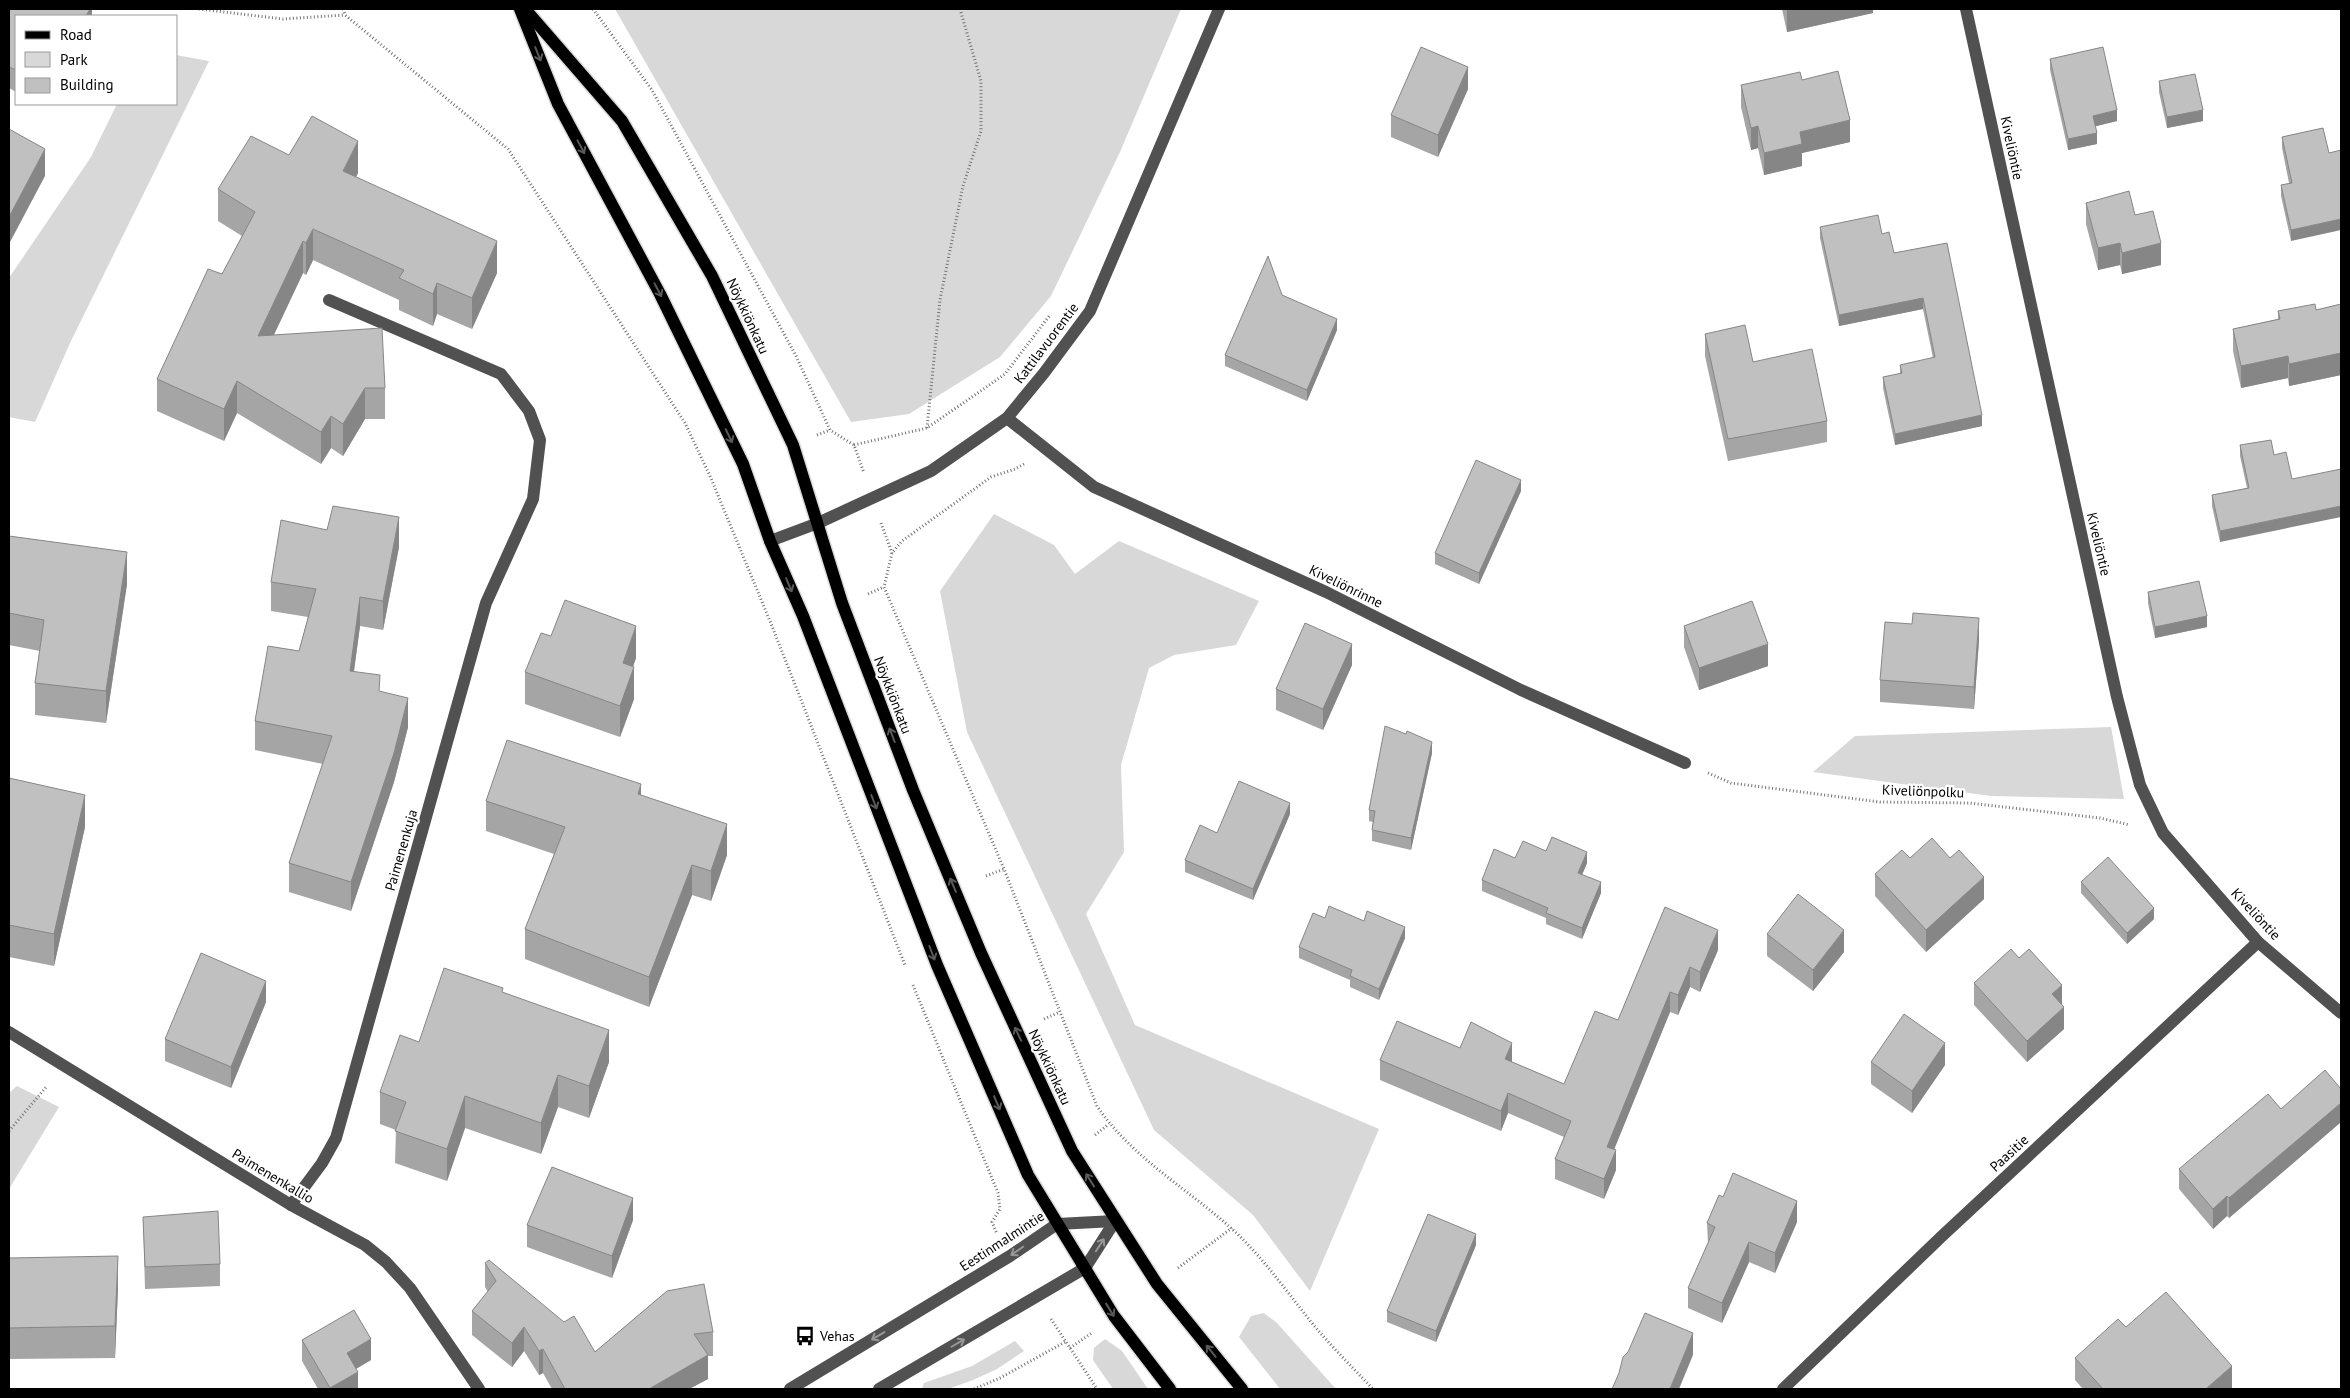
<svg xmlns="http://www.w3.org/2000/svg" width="2350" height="1398" font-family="'PT Sans',sans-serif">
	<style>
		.green { fill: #d8d8d8 }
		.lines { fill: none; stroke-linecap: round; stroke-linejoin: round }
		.major-casing { stroke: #dbdbdb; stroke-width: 15 }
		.path { stroke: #737373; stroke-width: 3; stroke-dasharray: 1 2.5; stroke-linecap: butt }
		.minor { stroke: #515151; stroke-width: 12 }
		.major { stroke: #000; stroke-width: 12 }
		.wall { fill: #a5a5a5 }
		.shaded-wall { fill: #868686 }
		.building { fill: #c0c0c0; stroke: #868686 }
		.oneway { stroke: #595959 }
		.oneway2 { stroke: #979797 }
		.labels { text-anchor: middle; stroke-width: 4.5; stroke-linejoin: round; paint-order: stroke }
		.street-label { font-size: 14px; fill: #000; stroke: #fff }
		.poi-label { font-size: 14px; fill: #000; stroke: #fff; text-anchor: start }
	</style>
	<rect width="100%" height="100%" fill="#fff"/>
	<g class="green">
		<path d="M615 9H1181L1120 152 1051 296 1000 357 909 414 851 422Z"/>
		<path d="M176 55 209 61 71 341 35 422 9 417V278L91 157 117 104H176Z"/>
		<path d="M994 514 1054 545 1075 574 1119 541 1259 601 1236 645 1174 655 1149 668 1121 765 1124 852 1086 914 1135 1025 1379 1129 1310 1291 1253 1215 1154 1130 967 732 940 591Z"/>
		<path d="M2111 727 2124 799 1991 796 1813 772 1855 736Z"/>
		<path d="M17 1086 59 1107 9 1189V1093Z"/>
		<path d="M1264 1313 1277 1323 1336 1389H1280L1239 1337 1251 1316Z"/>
		<path d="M1105 1339 1122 1351 1148 1389H1113L1093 1360 1094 1348Z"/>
		<path d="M1015 1341 1024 1351 997 1369 973 1380 948 1389H922L924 1383 972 1366Z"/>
	</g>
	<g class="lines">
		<defs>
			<g id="major">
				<path d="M520 9 558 104 660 294 743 464 770 541 803 616 937 965 1028 1175 1114 1316 1170 1389"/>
				<path d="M525 9 622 121 712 276 793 445 842 603 913 790 981 953 1072 1151 1157 1284 1242 1389"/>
			</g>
		</defs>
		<use href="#major" class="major-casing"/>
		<g class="path">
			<path d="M199 9 283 19 345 15"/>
			<path d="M343 9 345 15 508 149 685 423 710 476 772 626 905 965"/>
			<path d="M593 9 652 90 796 356 830 430 854 445 864 473"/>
			<path d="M927 428 940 300 963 186 981 131V81L960 9"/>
			<path d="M817 435 830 430"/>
			<path d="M854 445 927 428 1005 374 1050 315"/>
			<path d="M1024 464 1015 469 991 477 902 541 892 553 884 587 1004 869 1097 1106C1131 1157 1188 1189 1232 1229 1264 1258 1289 1295 1316 1328 1334 1349 1354 1369 1373 1389"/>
			<path d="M881 523 892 553"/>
			<path d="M868 594 884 587"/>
			<path d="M1708 773 1731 783 1880 802 1969 803 2100 818 2130 825"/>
			<path d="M986 876 1004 869"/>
			<path d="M913 985 998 1193 1000 1209 992 1222 997 1234"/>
			<path d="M1044 1019 1060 1012"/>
			<path d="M9 1131 47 1086"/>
			<path d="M1095 1135 1109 1124"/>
			<path d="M1178 1268 1232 1228"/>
			<path d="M1051 1319 1097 1389"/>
			<path d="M1070 1348 1093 1332"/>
			<path d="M974 1389 1000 1378 1065 1342"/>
		</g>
		<g class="minor">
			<path d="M1966 9 2117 697 2140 785 2163 833 2258 942 2341 1013"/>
			<path d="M1007 418 1094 487 1326 592 1521 690 1685 763"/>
			<path d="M770 541 818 523 931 471 1007 418 1044 373 1090 311 1219 9"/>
			<path d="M9 1032 291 1205 365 1245 386 1262 410 1288 479 1389"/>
			<path d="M291 1205 322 1163 336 1138 486 603 533 499 540 440 529 411 501 374 329 300"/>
			<path d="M790 1389 1010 1256 1057 1224 1115 1221"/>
			<path d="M879 1389 1085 1268 1115 1221"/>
			<path d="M1783 1389 1941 1237 2258 942"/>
		</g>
		<use href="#major" class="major"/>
	</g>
	<g class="wall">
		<path d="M9 9H92V16H16V92L9 88Z"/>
		<path d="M1782 9H1873V13L1787 32Z"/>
		<path d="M2050 59 2117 121 2095 126 2097 144 2068 150 2050 70Z"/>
		<path d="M1802 80 1850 142 1802 153V166L1764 175 1758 148 1751 150 1741 107V85Z"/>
		<path d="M2159 81 2203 121 2167 128 2159 92Z"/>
		<path d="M1468 89 1438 157 1391 137V115Z"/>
		<path d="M2323 128 2291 241 2281 196V185L2289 183 2282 148V137Z"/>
		<path d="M289 155 358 173 356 177 497 273 472 329 437 314 433 326 399 310V300L313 260 306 275 303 273 274 335 385 388V419H365L343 456 331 448 321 464 237 413 224 441 157 411V379L222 274 242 236 218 221V189Z"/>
		<path d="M2086 203 2135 215 2161 265 2122 274 2120 265 2098 270 2086 224Z"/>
		<path d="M1820 227 1882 234 1894 253 1947 243 1982 426 1895 445 1883 388V377L1900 374V365L1933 358 1923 309 1839 326 1820 238Z"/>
		<path d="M1282 295 1337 330 1307 401 1225 366V355Z"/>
		<path d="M2341 304V375L2289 386 2288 378 2241 388 2233 351V329L2278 319V311L2316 310Z"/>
		<path d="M1705 334 1753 362 1827 421V442L1728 461 1705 356Z"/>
		<path d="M2240 445 2274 455 2292 479 2220 542 2212 506V495L2247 488 2240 456Z"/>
		<path d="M1521 491 1479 584 1435 564V553Z"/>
		<path d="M9 536 127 584 106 723 35 715V683L40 651 9 645Z"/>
		<path d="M399 547 383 630 360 626 354 671 380 692 408 727 394 782 351 911 289 892V863L323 764 255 750V721L299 651 308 617 271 611V582Z"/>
		<path d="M2148 592 2207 627 2155 638 2148 603Z"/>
		<path d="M1684 626 1768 666 1699 690 1684 647Z"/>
		<path d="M551 636 636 658 633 667 634 699 620 737 525 704V672Z"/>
		<path d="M1979 640 1974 709 1880 702V680Z"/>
		<path d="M1352 665 1323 730 1276 710V689Z"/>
		<path d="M1432 753 1411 850 1372 841V830L1373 822 1369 821V810Z"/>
		<path d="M9 778 85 827 54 966 9 957Z"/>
		<path d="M641 795 727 855 711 901 692 895 649 1007 525 959V929L554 854 486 831V801Z"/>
		<path d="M1290 814 1253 900 1185 872V860Z"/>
		<path d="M1546 851 1587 863 1582 875 1601 893 1582 939 1546 924V918L1482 891V880L1515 858Z"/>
		<path d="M1910 858 1984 899 1926 952 1875 896V874Z"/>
		<path d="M2081 882 2154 919 2127 944 2081 893Z"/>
		<path d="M1665 907 1718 950 1700 992 1690 987 1678 1015 1670 1012 1614 1149 1616 1170 1604 1199 1555 1179V1159L1564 1137 1508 1113 1501 1131 1380 1080V1060L1460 1048 1512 1062 1564 1084 1618 1020Z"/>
		<path d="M1325 918 1405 938 1379 1000 1350 987V980L1299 958V947Z"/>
		<path d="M1767 934 1844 952 1813 991 1767 956Z"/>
		<path d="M1974 983 2064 1029 2027 1062 1974 1005Z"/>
		<path d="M503 993 609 1062 589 1118 558 1107 541 1154 465 1128 447 1181 395 1163 396 1130 380 1124V1092L419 1042Z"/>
		<path d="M266 1002 231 1088 165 1061V1039Z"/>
		<path d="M1871 1062 1945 1065 1912 1113 1871 1084Z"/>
		<path d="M2341 1089V1122L2229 1218 2227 1216 2213 1229 2179 1189V1169L2281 1109Z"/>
		<path d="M143 1217 220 1264V1286L145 1289Z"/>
		<path d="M633 1220 612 1278 527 1247V1225Z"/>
		<path d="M1797 1222 1775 1273 1749 1262 1722 1323 1688 1308V1288L1708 1244 1707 1223Z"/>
		<path d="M1476 1245 1436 1342 1387 1322V1311Z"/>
		<path d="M9 1258 118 1288 115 1358 9 1359Z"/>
		<path d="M485 1263 595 1352 667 1291 713 1332V1356H708V1379L689 1389H552L543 1373 539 1375 524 1351 512 1367 472 1335V1311L488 1292 485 1287Z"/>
		<path d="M2126 1327 2232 1388 2231 1389H2083L2075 1380V1358Z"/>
		<path d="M302 1340 371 1360 356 1369 358 1389H318L302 1361Z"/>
	</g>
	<g class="shaded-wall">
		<path d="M90 9H92V16H86Z"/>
		<path d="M1792 9H1873V13L1787 32V10Z"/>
		<path d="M1468 67V89L1438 157V135Z"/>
		<path d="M2117 110V121L2093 127V116Z"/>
		<path d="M2203 110V121L2167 128V117Z"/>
		<path d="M1850 120V142L1802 153V166L1764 175V153L1800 132Z"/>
		<path d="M1758 126V148L1751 150V128Z"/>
		<path d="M2097 133V144L2068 150V139Z"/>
		<path d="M358 141V173L343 203V171Z"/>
		<path d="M45 149V176L9 244V217Z"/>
		<path d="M2341 219V230L2291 241V230Z"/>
		<path d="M313 229V260L306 275V243Z"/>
		<path d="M303 241V273L258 368V336Z"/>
		<path d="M497 241V273L472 329V298Z"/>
		<path d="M2120 243V265L2098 270V248Z"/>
		<path d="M2161 243V265L2122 274V253Z"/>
		<path d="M437 283V314L433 326V294Z"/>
		<path d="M1923 298V309L1839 326V315Z"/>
		<path d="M1337 319V330L1307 401V390Z"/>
		<path d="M2341 353V375L2289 386V364Z"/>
		<path d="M2288 356V378L2241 388V366Z"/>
		<path d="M237 381V413L224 441V409Z"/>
		<path d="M365 388V419L343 456V424Z"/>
		<path d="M1982 415V426L1895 445V434Z"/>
		<path d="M331 416V448L321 464V432Z"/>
		<path d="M1521 480V491L1479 584V573Z"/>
		<path d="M2341 506V517L2220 542V531Z"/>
		<path d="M399 517V547L383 630V601Z"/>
		<path d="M127 552V584L106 723V691Z"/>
		<path d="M360 597V626L350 700V671Z"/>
		<path d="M2207 616V627L2155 638V627Z"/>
		<path d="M1979 618V640L1974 709V687Z"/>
		<path d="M636 626V658L623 694V663Z"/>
		<path d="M1352 644V665L1323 730V709Z"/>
		<path d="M1768 644V666L1699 690V668Z"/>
		<path d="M634 667V699L620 737V706Z"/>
		<path d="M408 698V727L394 782 351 911V882Z"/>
		<path d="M1432 742V753L1411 850V838Z"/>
		<path d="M641 784V814L638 794Z"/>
		<path d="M85 795V827L54 966V934Z"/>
		<path d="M1290 803V814L1253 900V889Z"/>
		<path d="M727 824V855L711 901V871Z"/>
		<path d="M1587 852V863L1578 884V873Z"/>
		<path d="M692 865V895L649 1007V977Z"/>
		<path d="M1984 877V899L1926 952V930Z"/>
		<path d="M1601 882V893L1582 939V928Z"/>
		<path d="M2154 908V919L2127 944V933Z"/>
		<path d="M1405 927V938L1379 1000V989Z"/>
		<path d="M1718 930V950L1700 992V972Z"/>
		<path d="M1844 930V952L1813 991V970Z"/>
		<path d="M1690 967V987L1678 1015V995Z"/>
		<path d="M266 981V1002L231 1088V1067Z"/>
		<path d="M2062 985V1007L2052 994Z"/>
		<path d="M1670 992V1012L1607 1167V1147Z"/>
		<path d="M2064 1007V1029L2027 1062V1041Z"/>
		<path d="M609 1030V1062L589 1118V1086Z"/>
		<path d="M1512 1043V1063L1505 1059Z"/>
		<path d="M1945 1043V1065L1912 1113V1091Z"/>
		<path d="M558 1075V1107L541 1154V1123Z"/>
		<path d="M1508 1093V1113L1501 1131V1111Z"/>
		<path d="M465 1096V1128L447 1181V1149Z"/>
		<path d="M2341 1103V1122L2229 1218V1198Z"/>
		<path d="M1616 1150V1170L1604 1199V1179Z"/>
		<path d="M2227 1196V1216L2213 1229V1209Z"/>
		<path d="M633 1198V1220L612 1278V1256Z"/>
		<path d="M1797 1201V1222L1775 1273V1253Z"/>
		<path d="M1476 1234V1245L1436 1342V1331Z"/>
		<path d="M1749 1242V1262L1722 1323V1303Z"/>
		<path d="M118 1256V1288L115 1358V1326Z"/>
		<path d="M524 1327V1351L512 1367V1343Z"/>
		<path d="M1693 1333V1355L1679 1389H1670Z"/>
		<path d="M371 1339V1360L347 1374V1353Z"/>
		<path d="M543 1349V1373L539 1375V1351Z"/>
		<path d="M708 1355V1379L689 1389H649Z"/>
		<path d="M2232 1366V1388L2231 1389H2206Z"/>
		<path d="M358 1372V1389H330V1388Z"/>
	</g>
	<g class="building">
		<path d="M9 9H90L86 16H16V70L9 67Z"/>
		<path d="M1421 47 1468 67 1438 135 1391 115Z"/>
		<path d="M2103 47 2117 110 2093 116 2097 133 2068 139 2050 59Z"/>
		<path d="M1838 71 1850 120 1800 132 1802 144 1764 153 1758 126 1751 128 1741 85 1800 72 1802 80Z"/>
		<path d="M2195 74 2203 110 2167 117 2159 81Z"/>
		<path d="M312 116 358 141 343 171 497 241 472 298 437 283 433 294 399 278 404 270 313 229 306 243 303 241 258 336 382 328 385 388H365L343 424 331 416 321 432 237 381 224 409 157 379 208 269 222 274 255 212 218 189 251 136 289 155Z"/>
		<path d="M2323 128 2329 153 2341 150V219L2291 230 2281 185 2292 183 2282 137Z"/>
		<path d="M9 129 45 149 9 217Z"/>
		<path d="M2129 191 2135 215 2153 211 2161 243 2122 253 2120 243 2098 248 2086 203Z"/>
		<path d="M1878 215 1882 234 1889 232 1894 253 1947 243 1982 415 1895 434 1883 377 1902 373 1900 365 1935 357 1923 298 1839 315 1820 227Z"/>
		<path d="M1268 256 1282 295 1337 319 1307 390 1225 355Z"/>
		<path d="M2315 304 2316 310 2341 304V353L2289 364 2288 356 2241 366 2233 329 2280 319 2278 311Z"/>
		<path d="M1745 325 1753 362 1812 349 1827 421 1728 439 1705 334Z"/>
		<path d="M2271 440 2274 455 2286 452 2292 479 2341 469V506L2220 531 2212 495 2249 488 2240 445Z"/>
		<path d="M1476 460 1521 480 1479 573 1435 553Z"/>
		<path d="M333 506 399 517 383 601 360 597 350 671 380 675 379 691 408 698 394 753 351 882 289 863 332 736 255 721 268 646 299 651 316 589 271 582 281 520 327 530Z"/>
		<path d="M9 536 127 552 106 691 35 683 44 620 9 613Z"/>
		<path d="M2199 581 2207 616 2155 627 2148 592Z"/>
		<path d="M565 600 636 626 623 663 634 667 620 706 525 672 541 633 551 636Z"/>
		<path d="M1752 601 1768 644 1699 668 1684 626Z"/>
		<path d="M1913 613 1979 618 1974 687 1880 680 1885 622 1912 624Z"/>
		<path d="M1305 623 1352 644 1323 709 1276 689Z"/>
		<path d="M1385 726 1406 734 1407 731 1432 742 1411 838 1372 830 1375 811 1369 810Z"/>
		<path d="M507 740 641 784 638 794 727 824 711 871 692 865 649 977 525 929 565 827 486 801Z"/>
		<path d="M9 778 85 795 54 934 9 925Z"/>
		<path d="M1239 781 1290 803 1253 889 1185 860 1200 825 1217 833Z"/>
		<path d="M1552 837 1587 852 1578 873 1601 882 1582 928 1546 913 1548 908 1482 880 1494 849 1515 858 1523 841 1546 851Z"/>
		<path d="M1932 838 1950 858 1959 850 1984 877 1926 930 1875 874 1902 850 1910 858Z"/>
		<path d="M2108 857 2154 908 2127 933 2081 882Z"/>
		<path d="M1798 894 1844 930 1813 970 1767 934Z"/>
		<path d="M1329 906 1364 921 1367 911 1405 927 1379 989 1350 976 1352 970 1299 947 1313 913 1325 918Z"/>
		<path d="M1665 907 1718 930 1700 972 1690 967 1678 995 1670 992 1607 1147 1616 1150 1604 1179 1555 1159 1571 1121 1508 1093 1501 1111 1380 1060 1397 1021 1460 1048 1471 1022 1512 1043 1505 1059 1564 1084 1595 1011 1618 1020Z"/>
		<path d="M2011 949 2019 958 2029 949 2062 985 2052 994 2064 1007 2027 1041 1974 983Z"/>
		<path d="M201 953 266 981 231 1067 165 1039Z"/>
		<path d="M444 968 503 988 502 992 609 1030 589 1086 558 1075 541 1123 465 1096 447 1149 395 1131 406 1102 380 1092 400 1035 419 1042Z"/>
		<path d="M1904 1014 1945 1043 1912 1091 1871 1062Z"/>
		<path d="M2325 1070 2341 1089V1103L2229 1198 2227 1196 2213 1209 2179 1169 2268 1094 2281 1109Z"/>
		<path d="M552 1167 633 1198 612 1256 527 1225Z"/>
		<path d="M1733 1173 1797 1201 1775 1253 1749 1242 1722 1303 1688 1288 1715 1227 1707 1223 1719 1195 1723 1197Z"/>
		<path d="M218 1211 220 1264 145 1267 143 1217Z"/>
		<path d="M1428 1214 1476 1234 1436 1331 1387 1311Z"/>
		<path d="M118 1256 115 1326 9 1328V1258Z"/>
		<path d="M489 1260 564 1322 574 1316 595 1352 667 1291 704 1284 713 1332 694 1334 708 1355 649 1389H565L543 1349 539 1351 524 1327 512 1343 472 1311 496 1281 485 1263Z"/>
		<path d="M2166 1292 2232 1366 2206 1389H2103L2075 1358 2118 1319 2126 1327Z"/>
		<path d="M354 1310 371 1339 347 1353 358 1372 330 1388 302 1340Z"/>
		<path d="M1645 1313 1693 1333 1670 1389H1612L1619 1373 1623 1357 1628 1352Z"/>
	</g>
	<defs><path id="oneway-shaft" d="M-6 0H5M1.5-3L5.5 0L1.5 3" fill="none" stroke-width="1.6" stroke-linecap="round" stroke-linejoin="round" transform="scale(1.25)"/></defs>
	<g class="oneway">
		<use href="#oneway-shaft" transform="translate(538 54) rotate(68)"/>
		<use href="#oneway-shaft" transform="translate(581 147) rotate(62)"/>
		<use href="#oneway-shaft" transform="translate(658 290) rotate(62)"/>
		<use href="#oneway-shaft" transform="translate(729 436) rotate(64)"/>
		<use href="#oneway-shaft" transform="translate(789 585) rotate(67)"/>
		<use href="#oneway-shaft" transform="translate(892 735) rotate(-111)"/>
		<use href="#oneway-shaft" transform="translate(874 802) rotate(69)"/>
		<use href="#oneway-shaft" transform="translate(953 885) rotate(-113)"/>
		<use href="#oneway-shaft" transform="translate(932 953) rotate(69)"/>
		<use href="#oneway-shaft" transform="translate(1018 1034) rotate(-115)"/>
		<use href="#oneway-shaft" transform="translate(997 1103) rotate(67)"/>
		<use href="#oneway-shaft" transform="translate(1090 1180) rotate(-122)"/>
		<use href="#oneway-shaft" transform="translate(1110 1310) rotate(58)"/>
		<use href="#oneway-shaft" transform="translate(1211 1351) rotate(-129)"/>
	</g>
	<g class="oneway2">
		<use href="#oneway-shaft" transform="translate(1100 1245) rotate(-57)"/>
		<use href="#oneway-shaft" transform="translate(1017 1251) rotate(145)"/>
		<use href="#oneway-shaft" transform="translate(878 1336) rotate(149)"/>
		<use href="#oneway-shaft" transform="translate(958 1343) rotate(-30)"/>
	</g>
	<defs>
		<symbol id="bus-bare" viewBox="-9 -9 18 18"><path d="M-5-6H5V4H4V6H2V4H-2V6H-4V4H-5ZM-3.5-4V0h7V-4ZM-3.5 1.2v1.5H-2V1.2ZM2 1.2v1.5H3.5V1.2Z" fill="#000" stroke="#fff" stroke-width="2.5" paint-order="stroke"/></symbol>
	</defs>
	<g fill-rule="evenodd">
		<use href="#bus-bare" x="791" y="1322" width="28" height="28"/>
	</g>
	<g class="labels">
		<g class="street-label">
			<text transform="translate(2012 148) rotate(78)" y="5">Kiveliöntie</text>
			<text transform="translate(748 316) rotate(65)" y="5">Nöykkiönkatu</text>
			<text transform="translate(1046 343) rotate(-53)" y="5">Kattilavuorentie</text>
			<text transform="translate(2099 544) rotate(77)" y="5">Kiveliöntie</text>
			<text transform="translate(1346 586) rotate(26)" y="5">Kiveliönrinne</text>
			<text transform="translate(893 695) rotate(69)" y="5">Nöykkiönkatu</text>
			<text transform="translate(1923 791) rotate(2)" y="5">Kiveliönpolku</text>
			<text transform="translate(401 850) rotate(-74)" y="5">Paimenenkuja</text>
			<text transform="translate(2256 914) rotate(47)" y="5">Kiveliöntie</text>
			<text transform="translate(1050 1067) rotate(65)" y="5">Nöykkiönkatu</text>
			<text transform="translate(2009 1153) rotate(-43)" y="5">Paasitie</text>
			<text transform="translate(273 1176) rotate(31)" y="5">Paimenenkallio</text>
			<text transform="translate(1002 1241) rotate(-33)" y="5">Eestinmalmintie</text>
		</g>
		<g class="poi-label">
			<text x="820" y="1341">Vehas</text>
		</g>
	</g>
	<rect width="2350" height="1398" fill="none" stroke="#000000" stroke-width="20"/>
	<rect x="15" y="15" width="162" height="90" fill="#ffffff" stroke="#999999"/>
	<rect x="25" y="31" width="25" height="8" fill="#000000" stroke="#999999"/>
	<text x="60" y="40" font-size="15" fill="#000000">Road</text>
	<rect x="25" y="52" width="25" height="15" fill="#d8d8d8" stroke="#999999"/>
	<text x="60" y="65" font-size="15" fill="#000000">Park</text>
	<rect x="25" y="78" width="25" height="15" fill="#c0c0c0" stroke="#999999"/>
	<text x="60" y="90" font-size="15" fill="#000000">Building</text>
</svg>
